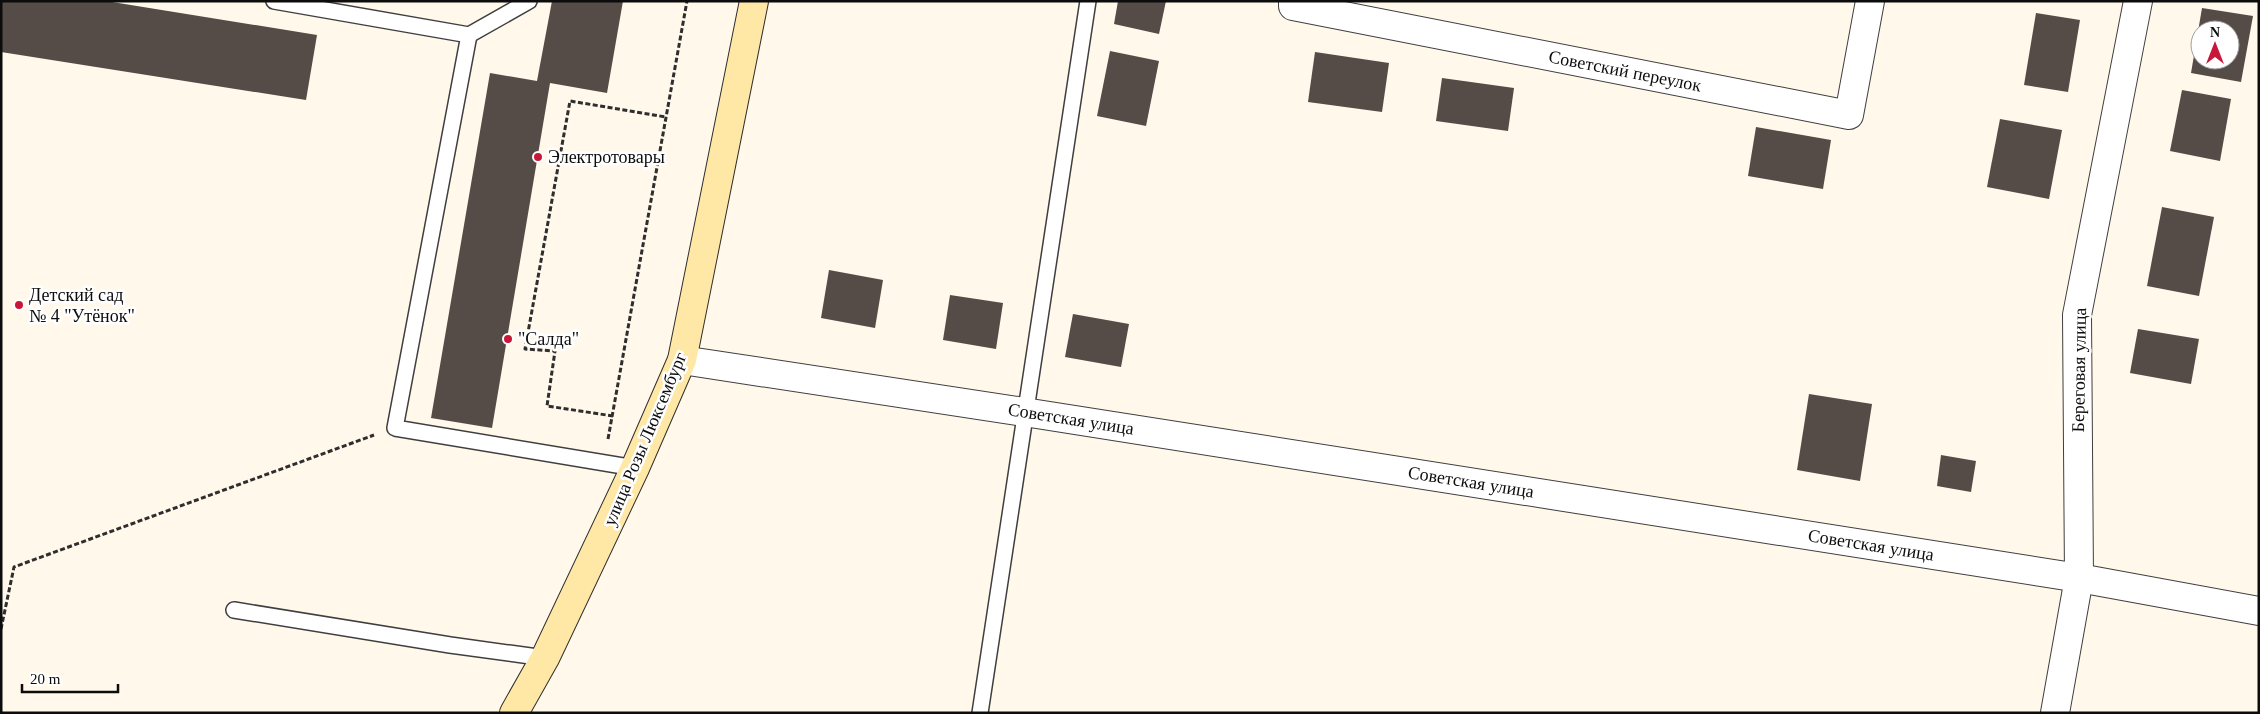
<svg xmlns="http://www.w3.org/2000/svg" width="2260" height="714" font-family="'Times New Roman',serif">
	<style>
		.building { fill: #554b47; fill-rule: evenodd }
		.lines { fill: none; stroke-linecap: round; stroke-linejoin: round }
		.lane-casing { stroke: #3f3f3f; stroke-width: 18 }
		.street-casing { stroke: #3f3f3f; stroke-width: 30 }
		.secondary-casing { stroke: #2e2e2e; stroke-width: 30 }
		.path { stroke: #2e2e2e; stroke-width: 3; stroke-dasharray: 5 2.5; stroke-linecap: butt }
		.lane { stroke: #fff; stroke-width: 15 }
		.street { stroke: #fff; stroke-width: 28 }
		.secondary { stroke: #ffe8a6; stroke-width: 28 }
		.poi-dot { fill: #c7183a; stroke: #fff; stroke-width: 2 }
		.labels { text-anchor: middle; stroke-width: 5; stroke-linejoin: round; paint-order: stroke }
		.street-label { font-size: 18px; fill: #0c0c0c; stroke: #fff }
		.poi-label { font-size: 18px; fill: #0c0c0c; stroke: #fff; text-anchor: start }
	</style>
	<rect width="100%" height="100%" fill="#fff8eb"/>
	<g class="building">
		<path d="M1 1H106L317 35 306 100 1 52Z"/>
		<path d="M552 1H623L607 93 550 83 492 428 431 418 490 73 537 81Z"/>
		<path d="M1118 1H1166L1159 34 1114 24Z"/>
		<path d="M2202 8 2253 16 2241 82 2191 73ZM2200 30H2230V60H2200Z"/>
		<path d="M2036 13 2080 20 2068 92 2024 85Z"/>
		<path d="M1110 51 1159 61 1146 126 1097 116Z"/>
		<path d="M1315 52 1389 63 1382 112 1308 102Z"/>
		<path d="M1442 78 1514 88 1508 131 1436 121Z"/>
		<path d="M2182 90 2231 99 2220 161 2170 151Z"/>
		<path d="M2000 119 2062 130 2049 199 1987 187Z"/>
		<path d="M1756 127 1831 140 1823 189 1748 176Z"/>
		<path d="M2162 207 2214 217 2199 296 2147 286Z"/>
		<path d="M829 270 883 280 875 328 821 318Z"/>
		<path d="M950 295 1003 303 996 349 943 340Z"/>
		<path d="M1073 314 1129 324 1121 367 1065 357Z"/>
		<path d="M2138 329 2199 339 2191 384 2130 373Z"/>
		<path d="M1809 394 1872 404 1860 481 1797 470Z"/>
		<path d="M1941 455 1976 461 1971 492 1937 486Z"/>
	</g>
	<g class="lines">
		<defs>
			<g id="lane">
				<path d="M274 1 469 35 529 1"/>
				<path d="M469 35 395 428 635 468"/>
				<path d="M234 610 450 645 545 658"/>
				<path d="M980 713 1088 1"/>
			</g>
			<g id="street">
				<path d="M1293 1V6L1849 115 1870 1"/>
				<path d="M682 360 1024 412 2079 578 2259 611"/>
				<path d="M2055 713 2079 578 2077 315 2138 1"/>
			</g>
			<path id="secondary" d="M514 713 545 658 635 468 682 360 754 1"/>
		</defs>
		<use href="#lane" class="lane-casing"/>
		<use href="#street" class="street-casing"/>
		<use href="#secondary" class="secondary-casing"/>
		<g class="path">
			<path d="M613 416 547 406 555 351 525 349 570 101 666 117"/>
			<path d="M608 439 687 1"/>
			<path d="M1 629 14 567 374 435"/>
		</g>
		<use href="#lane" class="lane"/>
		<use href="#street" class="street"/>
		<use href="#secondary" class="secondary"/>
	</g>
	<g class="poi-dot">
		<circle cx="538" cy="157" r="5"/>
		<circle cx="19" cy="305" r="5"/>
		<circle cx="508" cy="339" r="5"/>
	</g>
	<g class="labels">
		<g class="street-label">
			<text transform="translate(1625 71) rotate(11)" y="6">Советский переулок</text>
			<text transform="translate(2079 370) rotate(-89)" y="6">Береговая улица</text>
			<text transform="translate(1071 419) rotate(9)" y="6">Советская улица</text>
			<text transform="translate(645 439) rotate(-67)" y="6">улица Розы Люксембург</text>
			<text transform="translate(1471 482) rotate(9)" y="6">Советская улица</text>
			<text transform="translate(1871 545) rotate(9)" y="6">Советская улица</text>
		</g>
		<g class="poi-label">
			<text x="548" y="163">Электротовары</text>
			<text x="29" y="301">Детский сад<tspan x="29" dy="21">№ 4 "Утёнок"</tspan></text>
			<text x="518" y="345">"Салда"</text>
		</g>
	</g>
	<rect width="2260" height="714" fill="none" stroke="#0c0c0c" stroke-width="5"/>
	<g transform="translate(2215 45)"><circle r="24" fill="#ffffff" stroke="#9e9e9e"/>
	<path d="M0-4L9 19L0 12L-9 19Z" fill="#c7183a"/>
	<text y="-8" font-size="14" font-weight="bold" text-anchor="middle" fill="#0c0c0c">N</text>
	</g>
	<path d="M22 684v8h96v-8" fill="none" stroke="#0c0c0c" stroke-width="2.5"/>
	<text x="30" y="684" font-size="15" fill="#0c0c0c" stroke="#ffffff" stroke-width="4" paint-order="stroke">20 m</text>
</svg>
